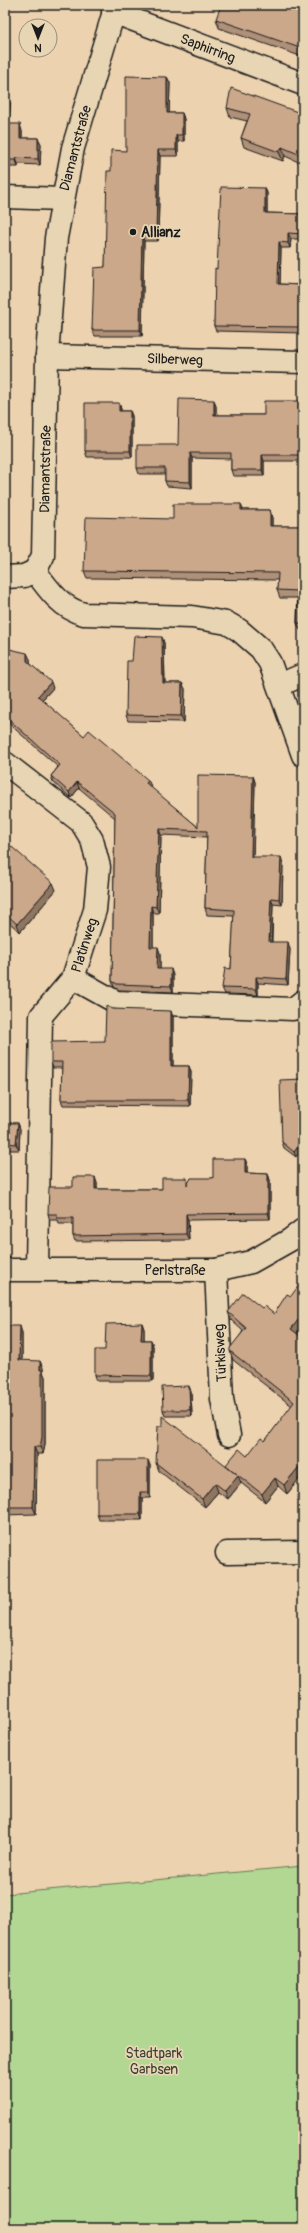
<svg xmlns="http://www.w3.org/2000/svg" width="308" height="2233" font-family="Pangolin,sans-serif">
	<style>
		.green { fill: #b1d793; stroke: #667a58 }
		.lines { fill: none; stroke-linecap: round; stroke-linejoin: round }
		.minor-casing { stroke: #1c1c1c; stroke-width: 25 }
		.minor { stroke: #e8d5b3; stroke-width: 22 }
		.wall { fill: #af9078; stroke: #1c1c1c }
		.shaded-wall { fill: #8f7661; stroke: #1c1c1c }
		.building { fill: #cca88b; stroke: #1c1c1c }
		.poi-dot { fill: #1c1c1c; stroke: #e8d5b3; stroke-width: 1.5 }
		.labels { text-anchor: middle; stroke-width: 3.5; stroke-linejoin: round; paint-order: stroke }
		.street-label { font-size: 14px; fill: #1c1c1c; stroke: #e8d5b3 }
		.poi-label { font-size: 14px; font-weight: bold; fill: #1c1c1c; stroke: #e8d5b3; text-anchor: start }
		.park-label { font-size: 14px; fill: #3a4134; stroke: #e8d5b3 }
	</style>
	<rect width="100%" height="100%" fill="#edd2af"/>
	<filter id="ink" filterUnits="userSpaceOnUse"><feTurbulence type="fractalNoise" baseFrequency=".025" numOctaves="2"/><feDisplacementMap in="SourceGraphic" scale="8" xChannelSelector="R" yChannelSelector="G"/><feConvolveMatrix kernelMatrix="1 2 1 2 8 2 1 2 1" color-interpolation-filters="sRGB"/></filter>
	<g filter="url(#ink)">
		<path class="green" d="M303 1866V2228H5V1894Z"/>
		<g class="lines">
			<defs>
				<g id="minor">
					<path d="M116 5 73 148 56 238 47 356 43 556 35 571C48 589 62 609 84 614L192 617 227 623 239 630 261 649 270 663 303 755"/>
					<path d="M113 12 303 84"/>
					<path d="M5 197 62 199"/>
					<path d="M47 356 303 362"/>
					<path d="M5 577 24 576 35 571"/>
					<path d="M279 685 303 675"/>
					<path d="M5 763 81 822 92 840 99 867 95 910 73 978 41 1016 37 1269"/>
					<path d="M73 978 116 1002 293 1009 303 1001"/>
					<path d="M5 1270H216L251 1262 290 1240 303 1230"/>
					<path d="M216 1270 222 1399 229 1435"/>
					<path d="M227 1553 303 1552"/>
				</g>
			</defs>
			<use href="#minor" class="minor-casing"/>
			<use href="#minor" class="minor"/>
		</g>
		<g class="wall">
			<path d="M303 5V57L219 28 216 19Z"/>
			<path d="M167 77 170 83 169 113H182L184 119V141H178V156H160L158 241H144L142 336H95L92 330 105 267 111 171 126 151Z"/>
			<path d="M5 96H7L10 103 9 124 22 131V138H38L41 144 40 165 18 164V167H5Z"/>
			<path d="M227 108 303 114V164L285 156 283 161 244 147 241 138 247 121 230 117Z"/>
			<path d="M265 188 267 193V213L303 214V239H291L290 248H281L280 284 301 285 303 291V333L216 331 214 326 217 269Z"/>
			<path d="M119 403 121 409V411H130L132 416V457H87L85 451Z"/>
			<path d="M216 406V415H264L301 406V418H303V461H264V476H233L231 470V459L192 458V488L167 486 165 481V474H139L137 468 178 445Z"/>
			<path d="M241 504 243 510H270L272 518V526H303V630H300L297 623 298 598H280L277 590 278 580 87 578 84 571 173 519Z"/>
			<path d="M162 637 164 643 165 683H182L185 689 184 722 128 721 126 715 132 661Z"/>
			<path d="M5 648 30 659V663L53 688 42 700 84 736 151 786 150 787 198 827 253 776 255 782 253 857 283 863 282 905 273 904 272 942 290 949 288 985 258 983V995L225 994 222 988 231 969 234 916 207 915 205 908 207 837 161 835 159 913H153V947L160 953V969L173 975V992L119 990 114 987 112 981 115 818 79 788 71 798 53 782 51 776 58 767 6 721 5 722Z"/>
			<path d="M5 839 6 842 56 890 20 932 5 919Z"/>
			<path d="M113 1009 173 1017V1066H189L191 1072 190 1106 63 1105 61 1100 62 1068H53L51 1062 105 1041Z"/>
			<path d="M303 1079V1149L296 1157 284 1148 282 1142Z"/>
			<path d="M5 1123H18L20 1129 19 1150H5Z"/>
			<path d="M245 1159 247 1164V1173L268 1174 270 1180V1219L188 1220 189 1240 75 1241 73 1236V1224H59L58 1220H50L48 1214 73 1187 97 1183V1189H162L188 1182 213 1178Z"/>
			<path d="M262 1308 274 1314 303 1326 297 1334 303 1338V1474L287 1494 278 1486 265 1502 241 1483 228 1499 218 1492 205 1507 159 1471 156 1463 226 1466 247 1456 265 1441 292 1406 233 1360 230 1351 243 1331 231 1320 228 1312Z"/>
			<path d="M142 1323 144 1329V1340H151L153 1346V1381H97L95 1375 105 1350Z"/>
			<path d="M5 1326 22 1333V1360L43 1368V1372L45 1377V1445L43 1454H37L36 1514 5 1515Z"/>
			<path d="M189 1386 191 1392 192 1416H165L163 1410Z"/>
			<path d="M150 1465V1498H142V1520H99L97 1514Z"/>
		</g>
		<g class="shaded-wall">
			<path d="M167 77 170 83 169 119 167 113Z"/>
			<path d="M7 96 10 103 9 130 7 124Z"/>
			<path d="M182 113 184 119V141L182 135Z"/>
			<path d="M20 124 22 131V144L20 138Z"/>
			<path d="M176 135 178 141V156L176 150Z"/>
			<path d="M38 138 41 144 40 165 38 159Z"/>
			<path d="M282 147 285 156 283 161 279 152Z"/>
			<path d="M158 150 160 156 158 241 156 235Z"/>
			<path d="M16 158 18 164V167L16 160Z"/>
			<path d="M265 188 267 193V218L265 213Z"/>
			<path d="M288 233 291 239 290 248 288 243Z"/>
			<path d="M142 235 144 241 142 336 140 330Z"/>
			<path d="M279 242 281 248 280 290 278 284Z"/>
			<path d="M301 285 303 291V306L301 300Z"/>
			<path d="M214 400 216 406V421L214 415Z"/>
			<path d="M299 401 301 406V423L299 417Z"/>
			<path d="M119 403 121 409V416L119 411Z"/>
			<path d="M130 411 132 416V457L130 451Z"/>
			<path d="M190 453 192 458V488L190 482Z"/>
			<path d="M262 455 264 461V476L262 470Z"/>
			<path d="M270 510 272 518V533L270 526Z"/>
			<path d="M162 637 164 643 165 688 163 683Z"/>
			<path d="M27 653 30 659V667L27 661Z"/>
			<path d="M51 682 53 688 40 702 38 696Z"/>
			<path d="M182 683 185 689 184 722 181 716Z"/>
			<path d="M253 776 255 782 253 863 251 857Z"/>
			<path d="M148 780 151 786 148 789 146 783Z"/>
			<path d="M77 782 79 788 71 798 69 792Z"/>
			<path d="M159 829 161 835 159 913 156 907Z"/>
			<path d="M281 857 283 863 282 905 279 899Z"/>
			<path d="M53 883 56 890 20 932 17 924Z"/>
			<path d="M271 898 273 904 271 948 269 942Z"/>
			<path d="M151 906 153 913V953L150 947Z"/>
			<path d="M288 942 290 949 288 985 286 979Z"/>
			<path d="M158 947 160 953V975L157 969Z"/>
			<path d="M171 969 173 975V992L171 986Z"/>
			<path d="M256 977 258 983V995L256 989Z"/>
			<path d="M171 1011 173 1017V1071L171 1066Z"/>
			<path d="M189 1066 191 1072 190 1106 188 1100Z"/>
			<path d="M18 1123 20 1129 19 1150 16 1144Z"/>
			<path d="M303 1140V1149L296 1157 294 1152Z"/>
			<path d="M245 1159 247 1164V1179L245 1173Z"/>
			<path d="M268 1174 270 1180V1219L268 1213Z"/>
			<path d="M95 1177 97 1183V1194L95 1189Z"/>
			<path d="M186 1214 188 1220 189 1240 186 1234Z"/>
			<path d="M303 1314V1326L294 1337 291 1329Z"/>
			<path d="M142 1323 144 1329V1346L141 1340Z"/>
			<path d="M20 1326 22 1333V1368L19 1360Z"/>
			<path d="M151 1340 153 1346V1381L151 1376Z"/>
			<path d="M40 1361 43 1368V1372L45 1377V1445L43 1454 40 1447Z"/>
			<path d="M189 1386 191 1392 192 1416 190 1410Z"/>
			<path d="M34 1447 37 1454 36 1514 33 1507Z"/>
			<path d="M148 1460 150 1465V1498L148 1492Z"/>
			<path d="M303 1462V1474L287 1494 284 1485Z"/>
			<path d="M238 1475 241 1483 228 1499 225 1491Z"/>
			<path d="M275 1478 278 1486 265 1502 262 1494Z"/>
			<path d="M215 1483 218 1492 205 1507 202 1499Z"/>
			<path d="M140 1492 142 1498V1520L140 1514Z"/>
		</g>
		<g class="building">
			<path d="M221 5H303V49L216 19Z"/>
			<path d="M126 76 167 77V113H182V135H176V150H158L156 235H142L140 330H92L94 268 105 267 107 171H111V150L126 151Z"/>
			<path d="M231 88 303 114V156L282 147 279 152 241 138 250 114 227 108Z"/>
			<path d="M5 96H7V124H20V138H38V159L16 158V160H5Z"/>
			<path d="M221 187 265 188V213L303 214V234L288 233V243L279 242 278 284 301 285V300L303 302V329L301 327 214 326 215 268 217 269Z"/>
			<path d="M179 399 214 400V415H264V401H299V417L303 418V455H262V470H231V453H190V482L165 481V468H137V445H178Z"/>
			<path d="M85 403H119V411H130V451H85Z"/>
			<path d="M173 504H241V510H270V526H303V623H297L298 591 277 590 278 573 84 571 86 517 173 519Z"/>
			<path d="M134 636 162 637 163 683H182L181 716 126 715 127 661H132Z"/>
			<path d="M5 648 27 653V661L51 682 38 696 84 736 89 730 148 780 146 783 198 827V775L253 776 251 857H281L279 899 271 898 269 942H288L286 979 256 977V989L222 988 225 968 231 969 234 910 205 908 207 831 159 829 156 907 151 906 150 947H158L157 969H171V986L117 984 112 981 115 813 77 782 69 792 51 776 60 765 5 716Z"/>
			<path d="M5 841 53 883 17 924 5 913Z"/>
			<path d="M106 1006 113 1009 171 1011V1066H189L188 1100H61L62 1062H51V1042L105 1041Z"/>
			<path d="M303 1079V1140L294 1152 282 1142 280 1080Z"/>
			<path d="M5 1123H18L16 1144 5 1143Z"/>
			<path d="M213 1159H245V1173L268 1174V1213L186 1214V1234L73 1236V1218H57V1214H48L49 1187H73V1177H95V1189H162V1178H187V1185L191 1178H213Z"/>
			<path d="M303 1280V1314L291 1329 303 1338V1462L284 1485 275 1478 262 1494 238 1475 225 1491 215 1483 202 1499 156 1463 158 1426H162V1416L237 1474 226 1465 239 1449 247 1456 261 1438 265 1441 294 1402 230 1351V1348L246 1328 228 1312 243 1293 262 1308 264 1306 274 1314 287 1294 291 1296Z"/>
			<path d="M142 1323 141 1340H151V1376L95 1375V1350H105L106 1324Z"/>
			<path d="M5 1326H20L19 1360 40 1361V1370H42V1437L40 1447H34L33 1507H5Z"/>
			<path d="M189 1386 190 1410H163L162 1387Z"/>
			<path d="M97 1460H148V1492H140V1514H97Z"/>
		</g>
	</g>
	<circle class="poi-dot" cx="133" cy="232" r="4"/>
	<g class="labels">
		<g class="street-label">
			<text transform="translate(208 48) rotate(21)" y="5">Saphirring</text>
			<text transform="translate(75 148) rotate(-75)" y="5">Diamantstraße</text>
			<text transform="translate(175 359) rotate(2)" y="5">Silberweg</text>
			<text transform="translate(45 469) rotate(-89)" y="5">Diamantstraße</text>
			<text transform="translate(84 945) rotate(-72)" y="5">Platinweg</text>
			<text x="175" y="1275">Perlstraße</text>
			<text transform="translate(220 1353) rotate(-93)" y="5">Türkisweg</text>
		</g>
		<g class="poi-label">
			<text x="141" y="237">Allianz</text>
		</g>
		<g class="park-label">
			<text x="154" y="2058">Stadtpark<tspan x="154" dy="16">Garbsen</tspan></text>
		</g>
	</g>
	<rect width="308" height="2233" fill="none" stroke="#e8d5b3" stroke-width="20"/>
	<rect x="10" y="10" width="288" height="2213" fill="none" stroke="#1c1c1c" stroke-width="1.5" filter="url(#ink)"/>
	<g transform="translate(38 38) rotate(180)"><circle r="19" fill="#e8d5b3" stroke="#968b77"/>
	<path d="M0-3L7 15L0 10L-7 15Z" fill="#1c1c1c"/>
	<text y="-6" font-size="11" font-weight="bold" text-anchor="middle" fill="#1c1c1c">N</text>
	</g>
</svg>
